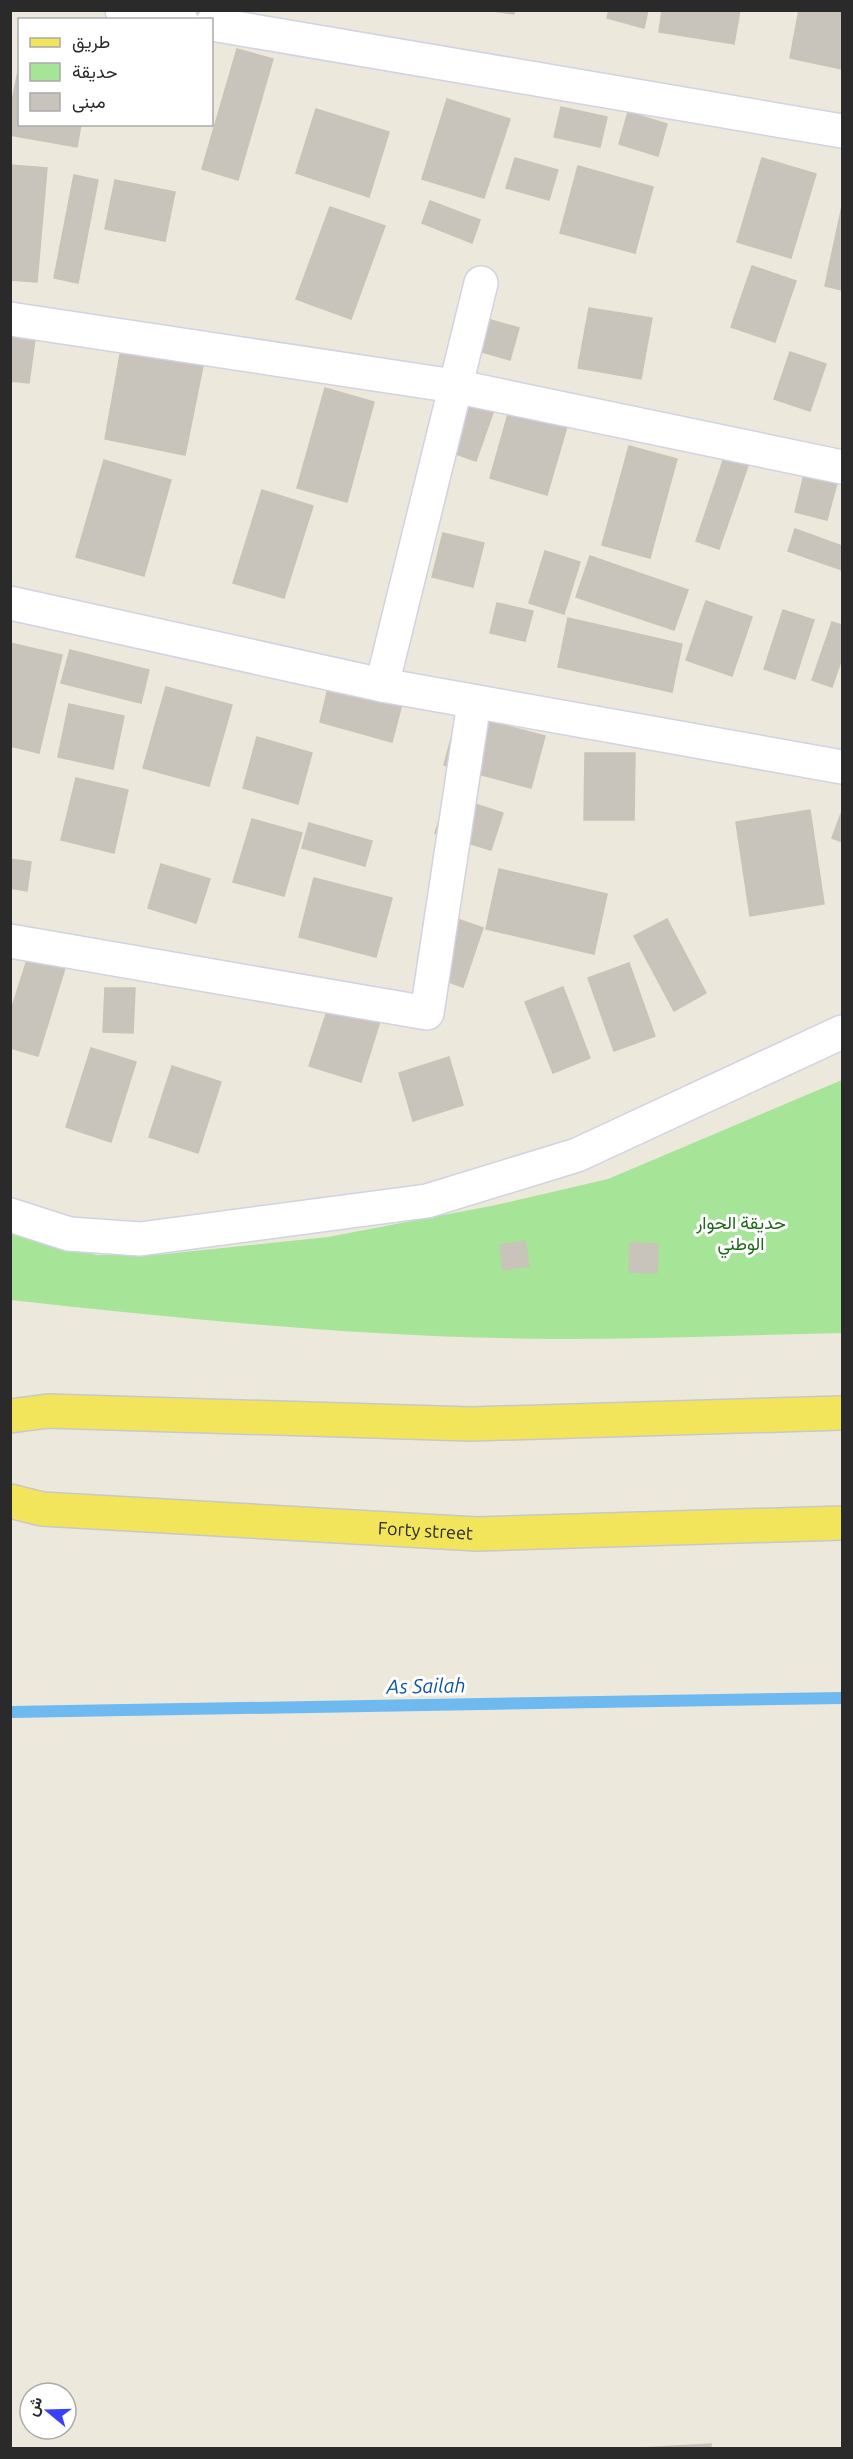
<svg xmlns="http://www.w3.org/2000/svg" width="853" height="2459" font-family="Ubuntu,Vazirmatn,sans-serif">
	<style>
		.green { fill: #a6e498 }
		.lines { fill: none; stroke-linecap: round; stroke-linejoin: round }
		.stream { stroke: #6ebaf0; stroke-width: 12 }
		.building { fill: #c8c4bc; stroke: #c8c4b6; stroke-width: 1.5 }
		.minor-casing { stroke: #d1d2e3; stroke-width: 36 }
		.major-casing { stroke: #c8c8c8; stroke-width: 36 }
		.minor { stroke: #fff; stroke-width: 33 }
		.major { stroke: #f2e55c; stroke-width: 33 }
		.labels { text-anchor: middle; stroke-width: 6; stroke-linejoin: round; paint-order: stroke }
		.park-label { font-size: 18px; fill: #1e6819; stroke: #fff }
		.street-label { font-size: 18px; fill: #2a2a2a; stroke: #fff }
		.water-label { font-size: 20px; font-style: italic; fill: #0c559d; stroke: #fff }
	</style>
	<rect width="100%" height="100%" fill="#ece8dc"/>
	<path class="green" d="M842 1080V1333C747 1335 652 1339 557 1339 375 1338 192 1320 11 1300V1225L96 1255H156L328 1237 496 1205 608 1179Z"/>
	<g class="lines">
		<path class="stream" d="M10 1712 842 1698"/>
	</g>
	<g class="building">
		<path d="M486 10H514V14Z"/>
		<path d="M609 10H648L644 28 607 18Z"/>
		<path d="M662 10H740L734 44 659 32Z"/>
		<path d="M799 10H842V69L790 58Z"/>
		<path d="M237 49 273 59 238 180 202 169Z"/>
		<path d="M20 61V124H81L77 147 10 135V112Z"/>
		<path d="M447 99 510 119 484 198 422 179Z"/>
		<path d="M561 107 607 117 600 147 554 137Z"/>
		<path d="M316 109 389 132 369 197 296 173Z"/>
		<path d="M628 112 667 124 658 156 619 144Z"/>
		<path d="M515 158 558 170 549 200 506 188Z"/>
		<path d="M762 158 816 174 791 258 737 242Z"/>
		<path d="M10 165 47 168 37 282 10 280Z"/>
		<path d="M578 166 653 187 635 253 560 233Z"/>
		<path d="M74 175 98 180 78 283 54 278Z"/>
		<path d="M115 180 175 192 165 241 105 229Z"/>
		<path d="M430 201 480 220 472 243 422 223Z"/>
		<path d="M842 206V290L825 286Z"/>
		<path d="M330 207 385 226 351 319 296 299Z"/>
		<path d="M752 266 796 281 775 342 731 327Z"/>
		<path d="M589 308 652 318 641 379 578 368Z"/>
		<path d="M484 318 519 328 510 360 475 350Z"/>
		<path d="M10 336 35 339 29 383 10 381Z"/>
		<path d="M122 344 204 361 185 455 105 439Z"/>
		<path d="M790 352 826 364 810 411 774 399Z"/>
		<path d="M325 388 374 402 347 502 297 488Z"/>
		<path d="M461 395 495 407 476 461 442 449Z"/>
		<path d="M510 407 568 423 547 495 490 478Z"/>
		<path d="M629 446 677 459 650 558 602 545Z"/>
		<path d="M726 452 750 460 719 549 696 541Z"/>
		<path d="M104 460 171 480 144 576 76 557Z"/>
		<path d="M804 475 837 483 827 520 795 512Z"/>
		<path d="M262 490 313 506 284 598 233 583Z"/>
		<path d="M795 529 842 546V570L788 551Z"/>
		<path d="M443 533 484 543 473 587 432 577Z"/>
		<path d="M545 551 580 562 564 614 529 603Z"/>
		<path d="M590 556 688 590 674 630 576 597Z"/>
		<path d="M706 601 752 617 732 676 686 660Z"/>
		<path d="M497 603 533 611 525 641 490 633Z"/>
		<path d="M783 610 814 620 795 679 764 669Z"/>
		<path d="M568 618 682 644 672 692 558 667Z"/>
		<path d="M832 622 842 625V658L832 687 812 680Z"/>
		<path d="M10 643 62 655 39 753 10 746Z"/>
		<path d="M70 650 149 670 141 703 61 683Z"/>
		<path d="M329 684 402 704 392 742 320 722Z"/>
		<path d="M166 687 232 705 209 786 143 768Z"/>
		<path d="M69 704 124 716 113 769 58 757Z"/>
		<path d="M458 713 545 736 531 788 444 765Z"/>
		<path d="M257 737 312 753 298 804 243 788Z"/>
		<path d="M585 753H635L634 820H584Z"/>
		<path d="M76 778 128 790 114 853 61 840Z"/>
		<path d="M447 795 503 813 491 850 435 833Z"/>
		<path d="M810 810 824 904 750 916 736 822Z"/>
		<path d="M842 811V842L832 838Z"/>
		<path d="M252 819 302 833 284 896 233 882Z"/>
		<path d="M309 823 372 841 365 866 302 848Z"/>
		<path d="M10 859 31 862 27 891 10 888Z"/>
		<path d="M161 864 210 879 196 923 148 908Z"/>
		<path d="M499 869 607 894 594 954 486 929Z"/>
		<path d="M314 878 392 898 376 957 299 937Z"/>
		<path d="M443 914 483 928 463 987 423 973Z"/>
		<path d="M667 919 706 993 674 1011 634 936Z"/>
		<path d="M28 957 65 968 38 1056 10 1048V1013Z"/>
		<path d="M629 963 655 1036 614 1051 588 978Z"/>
		<path d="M563 987 590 1058 553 1073 525 1002Z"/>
		<path d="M105 988H135L133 1033 103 1032Z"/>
		<path d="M330 1002 381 1018 361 1082 309 1066Z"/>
		<path d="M91 1048 136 1062 111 1142 66 1127Z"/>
		<path d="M449 1057 463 1105 413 1121 399 1073Z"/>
		<path d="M172 1066 221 1082 198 1153 149 1137Z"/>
		<path d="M525 1241 529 1266 503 1270 500 1245Z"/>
		<path d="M630 1243 658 1244 657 1273 629 1272Z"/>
		<path d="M711 2444V2448H640Z"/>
	</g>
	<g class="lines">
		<defs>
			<g id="minor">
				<path d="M122 10 181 20"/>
				<path d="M212 24 842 131"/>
				<path d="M10 319 454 386 842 467"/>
				<path d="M10 603 382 685 842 767"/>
				<path d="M382 685 481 283"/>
				<path d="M10 941 427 1013 474 703"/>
				<path d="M10 1215 69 1234 140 1239 427 1201 577 1155 842 1032"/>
			</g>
			<g id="major">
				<path d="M10 1416 48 1411 471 1424 842 1413"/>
				<path id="s1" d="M10 1501 42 1509 477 1534 842 1523"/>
			</g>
		</defs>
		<use href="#minor" class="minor-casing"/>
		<use href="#major" class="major-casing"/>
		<use href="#minor" class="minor"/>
		<use href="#major" class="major"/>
	</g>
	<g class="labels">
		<g class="park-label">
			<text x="741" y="1229">حديقة الحوار<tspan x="741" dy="21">الوطني</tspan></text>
		</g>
		<g class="street-label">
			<text dy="6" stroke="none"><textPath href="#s1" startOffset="417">Forty street</textPath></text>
		</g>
		<g class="water-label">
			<text transform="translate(426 1686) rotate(-1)" y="7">As Sailah</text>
		</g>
	</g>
	<rect width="853" height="2459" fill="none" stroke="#2a2a2a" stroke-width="24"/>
	<rect x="18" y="18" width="195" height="108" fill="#ffffff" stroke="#aaaaaa" stroke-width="1.5"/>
	<rect x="30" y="38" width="30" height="9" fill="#f2e55c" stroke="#aaaaaa" stroke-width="1.5"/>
	<text x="72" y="48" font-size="18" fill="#2a2a2a">طريق</text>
	<rect x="30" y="63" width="30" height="18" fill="#a6e498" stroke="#aaaaaa" stroke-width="1.5"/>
	<text x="72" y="78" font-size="18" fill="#2a2a2a">حديقة</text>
	<rect x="30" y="93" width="30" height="18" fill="#c8c4bc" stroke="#aaaaaa" stroke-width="1.5"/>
	<text x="72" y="108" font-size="18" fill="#2a2a2a">مبنى</text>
	<g transform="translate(48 2411) rotate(289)"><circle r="28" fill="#ffffff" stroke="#aaaaaa" stroke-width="1.5"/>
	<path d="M0-4.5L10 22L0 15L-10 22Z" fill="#3a41fb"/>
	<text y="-9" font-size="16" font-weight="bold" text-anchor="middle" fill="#2a2a2a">ش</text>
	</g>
</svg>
